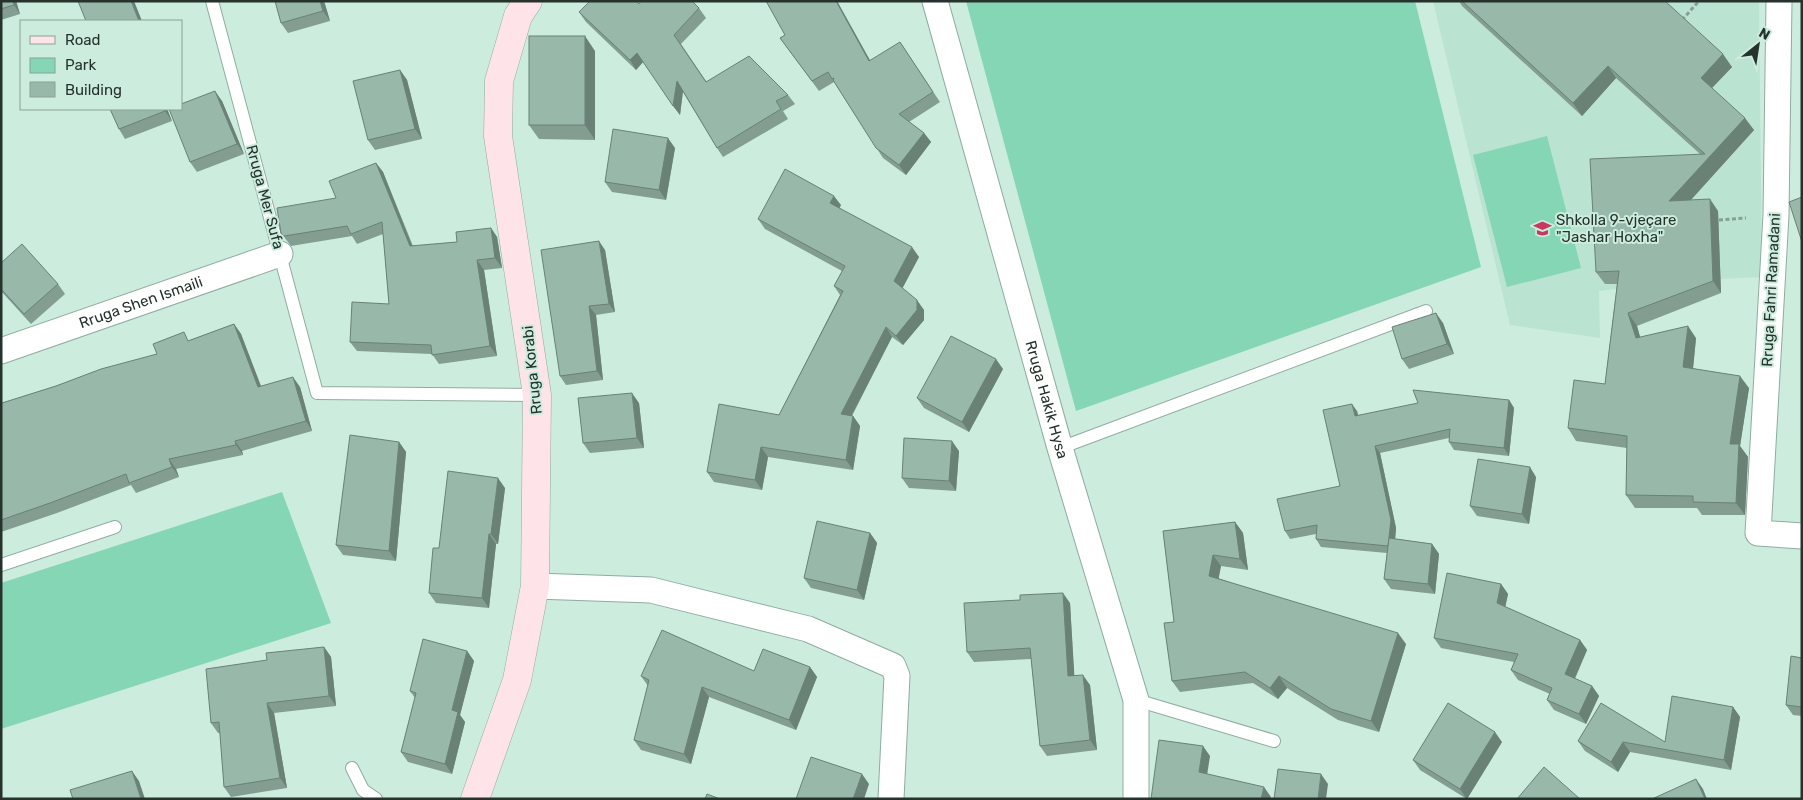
<svg xmlns="http://www.w3.org/2000/svg" width="1803" height="800" font-family="Rubik,sans-serif">
	<style>
		.built { fill: #bbe3d1 }
		.green { fill: #84d6b5 }
		.lines { fill: none; stroke-linecap: round; stroke-linejoin: round }
		.lane-casing { stroke: #8ead9f; stroke-width: 14 }
		.street-casing { stroke: #8ead9f; stroke-width: 27 }
		.secondary-casing { stroke: #8ead9f; stroke-width: 29 }
		.path { stroke: #879f94; stroke-width: 3; stroke-dasharray: 4 2.5; stroke-linecap: butt }
		.lane { stroke: #fff; stroke-width: 12 }
		.street { stroke: #fff; stroke-width: 25 }
		.secondary { stroke: #fee4e8; stroke-width: 28 }
		.wall { fill: #839e91 }
		.shaded-wall { fill: #6a8176 }
		.building { fill: #98b8a9; stroke: #6a8176 }
		.labels { text-anchor: middle; stroke-width: 4; stroke-linejoin: round; paint-order: stroke }
		.street-label { font-size: 15px; fill: #26332d; stroke: #ccecdd }
		.poi-label { font-size: 15px; fill: #26332d; stroke: #ccecdd; text-anchor: start }
	</style>
	<rect width="100%" height="100%" fill="#ccecdd"/>
	<path class="built" d="M1433 1H1759L1762 277 1676 281 1599 291 1600 338 1510 325Z"/>
	<g class="green">
		<path d="M966 1H1415L1481 267 1076 411Z"/>
		<path d="M1547 136 1581 268 1507 287 1473 155Z"/>
		<path d="M282 492 331 623 1 729V583Z"/>
	</g>
	<g class="lines">
		<defs>
			<g id="lane">
				<path d="M212 1 317 393 537 395"/>
				<path d="M1060 448 1426 311"/>
				<path d="M1 565 115 527"/>
				<path d="M1136 700 1274 741"/>
				<path d="M352 768 363 790 376 799"/>
			</g>
			<g id="street">
				<path id="s1" d="M935 1 1060 448 1136 700V799"/>
				<path d="M1779 1 1776 215 1758 533 1802 536"/>
				<path id="s2" d="M1 351 280 254"/>
				<path d="M535 586 651 590 808 629 893 666 897 676 891 799"/>
			</g>
			<path id="secondary" d="M475 799 517 680 535 586 537 395 498 136 499 81 518 16 528 1"/>
		</defs>
		<use href="#lane" class="lane-casing"/>
		<use href="#street" class="street-casing"/>
		<use href="#secondary" class="secondary-casing"/>
		<g class="path">
			<path d="M1682 20 1699 1"/>
			<path d="M1719 220 1746 218"/>
		</g>
		<use href="#lane" class="lane"/>
		<use href="#street" class="street"/>
		<use href="#secondary" class="secondary"/>
	</g>
	<g class="wall">
		<path d="M1 1H16L20 14 1 20Z"/>
		<path d="M275 1H324L330 21 288 33 281 23Z"/>
		<path d="M766 1H837L870 61 900 42 940 102 909 122 924 133 931 142 906 175 883 158 834 82 819 91 780 38 785 35Z"/>
		<path d="M1459 1H1665L1732 67 1712 88 1754 130 1691 200 1718 211 1721 293 1637 326 1640 337 1696 338 1693 368 1749 388 1740 446 1748 457 1745 515H1702L1697 508H1635L1626 495 1627 448 1576 441 1568 428 1605 384 1617 284H1605L1596 272 1700 154 1616 78 1582 116 1462 6Z"/>
		<path d="M639 4 699 8 706 18 681 44 706 81 788 95 795 104 783 111 788 119 723 157 717 148 683 92 680 115 643 62 636 70 586 22 579 12Z"/>
		<path d="M595 51V140L539 139 529 125Z"/>
		<path d="M400 70 407 80 422 139 375 150 368 140Z"/>
		<path d="M222 101 244 154 197 172 190 162Z"/>
		<path d="M110 109H167L172 121 125 139 119 129Z"/>
		<path d="M675 148 666 200 612 192 605 182Z"/>
		<path d="M376 163 383 172 413 246 457 242 491 228 497 237 502 268 484 270 497 356 439 364 432 354 357 351 350 342 389 304 383 234 357 244 352 236 291 246 288 242 281 233 336 198Z"/>
		<path d="M841 205 839 208 919 257 902 288 924 310V320L903 345 892 337 852 416H853L860 426 853 470 768 457 762 490 714 482 707 472 779 415 840 295 834 286 842 271 765 229 758 219Z"/>
		<path d="M605 250 615 312 596 315 603 380 566 385 560 376Z"/>
		<path d="M1 263 58 284 65 294 31 324 1 291Z"/>
		<path d="M1443 323 1454 354 1409 369 1402 359Z"/>
		<path d="M234 324 241 334 261 386 300 387 312 431 242 451 243 455 176 469 179 477 136 493 131 485 57 513 1 532V402L2 403 157 354 190 340Z"/>
		<path d="M1003 369 969 432 924 408 917 398Z"/>
		<path d="M1509 400 1514 408 1509 456 1454 450 1449 442V438L1380 453 1396 528 1395 539 1432 544 1439 554 1435 594 1391 589 1384 579 1387 553 1321 547 1316 539V534L1290 539 1285 531 1340 486 1357 411 1358 415Z"/>
		<path d="M639 403 644 448 590 453 583 443Z"/>
		<path d="M399 442 406 452 396 561 343 555 336 545Z"/>
		<path d="M959 451 956 491 909 488 902 478Z"/>
		<path d="M1536 477 1529 524 1477 516 1470 506Z"/>
		<path d="M505 488 498 544H496L489 608 436 603 429 593 439 548Z"/>
		<path d="M1235 522 1243 533 1248 570 1221 566 1218 578 1406 644 1379 732 1338 720 1287 688 1278 699 1253 683 1180 692 1172 681 1174 622 1163 531Z"/>
		<path d="M870 533 877 543 864 600 811 588 804 578Z"/>
		<path d="M1501 584 1508 594 1505 607 1580 640 1587 650 1575 679 1592 686 1599 696 1586 724 1554 710 1547 700 1550 694 1518 680 1511 670 1514 662 1441 648 1434 638Z"/>
		<path d="M1070 603 1074 676 1090 685 1097 750 1047 756 1040 746 1031 659 974 662 967 652Z"/>
		<path d="M324 647 331 657 336 706 274 713 287 788 231 797 224 787 220 733H218L211 723 267 660Z"/>
		<path d="M467 651 474 661 460 715 465 722 452 774 408 762 401 752 415 698 410 691Z"/>
		<path d="M1802 658V716L1793 715 1786 705Z"/>
		<path d="M810 667 817 677 796 730 709 697 691 764 641 750 634 740 648 686 641 676 754 671Z"/>
		<path d="M1733 707 1740 717 1731 770 1630 752 1618 772 1585 751 1578 741 1665 742Z"/>
		<path d="M1502 742 1467 799 1420 770 1413 760Z"/>
	</g>
	<g class="shaded-wall">
		<path d="M13 1H16L20 14 14 5Z"/>
		<path d="M131 1H134L142 21H139Z"/>
		<path d="M320 1H324L330 21 323 11Z"/>
		<path d="M836 1H837L876 71 869 61Z"/>
		<path d="M585 36 595 51V140L585 125Z"/>
		<path d="M637 53 643 62 636 70 630 60Z"/>
		<path d="M1723 54 1732 67 1710 90 1701 78Z"/>
		<path d="M1608 66 1616 78 1582 116 1573 103Z"/>
		<path d="M400 70 407 80 422 139 415 129Z"/>
		<path d="M677 81 683 90 680 115 673 106Z"/>
		<path d="M215 91 222 101 244 154 237 144Z"/>
		<path d="M164 109H167L172 121 165 111Z"/>
		<path d="M1745 118 1754 130 1678 214 1669 201Z"/>
		<path d="M924 133 931 142 906 175 899 165Z"/>
		<path d="M668 138 675 148 666 200 659 190Z"/>
		<path d="M376 163 383 172 416 256 410 246Z"/>
		<path d="M834 196 841 205 837 213 830 203Z"/>
		<path d="M1710 199 1718 211 1721 293 1713 281Z"/>
		<path d="M491 228 497 237 502 268 495 258Z"/>
		<path d="M599 241 605 250 615 312 609 304Z"/>
		<path d="M912 247 919 257 901 291 894 281Z"/>
		<path d="M477 260 484 270 497 356 490 346Z"/>
		<path d="M917 300 924 310V320L903 345 896 336Z"/>
		<path d="M589 306 596 315 603 380 597 371Z"/>
		<path d="M1436 313 1443 323 1454 354 1447 344Z"/>
		<path d="M1628 313 1637 326 1644 351 1636 338Z"/>
		<path d="M234 324 241 334 265 397 258 387Z"/>
		<path d="M1688 326 1696 338 1692 379 1683 367Z"/>
		<path d="M886 327 892 337 847 424 841 414Z"/>
		<path d="M996 359 1003 369 969 432 962 422Z"/>
		<path d="M1740 376 1749 388 1740 446 1748 457 1745 515 1736 503 1730 444Z"/>
		<path d="M293 377 300 387 312 431 306 421Z"/>
		<path d="M632 393 639 403 644 448 637 438Z"/>
		<path d="M1509 400 1514 408 1509 456 1504 448Z"/>
		<path d="M1352 404 1357 411 1360 424 1355 416Z"/>
		<path d="M853 416 860 426 853 470 846 460Z"/>
		<path d="M235 441 242 451 243 455 236 445Z"/>
		<path d="M952 441 959 451 956 491 949 481Z"/>
		<path d="M399 442 406 452 396 561 389 551Z"/>
		<path d="M1375 446 1380 453 1396 528 1394 554 1388 546Z"/>
		<path d="M761 447 768 457 762 490 755 480Z"/>
		<path d="M169 459 176 469 179 477 172 467Z"/>
		<path d="M1530 467 1536 477 1529 524 1522 514Z"/>
		<path d="M498 478 505 488 498 544 491 534Z"/>
		<path d="M1235 522 1243 533 1248 570 1240 559Z"/>
		<path d="M870 533 877 543 864 600 857 590Z"/>
		<path d="M489 534 496 544 489 608 482 598Z"/>
		<path d="M1432 544 1439 554 1435 594 1428 584Z"/>
		<path d="M1213 555 1221 566 1217 587 1209 576Z"/>
		<path d="M1501 584 1508 594 1504 613 1497 603Z"/>
		<path d="M1063 593 1070 603 1075 686 1068 676Z"/>
		<path d="M1398 633 1406 644 1379 732 1371 721Z"/>
		<path d="M1580 640 1587 650 1572 684 1565 674Z"/>
		<path d="M324 647 331 657 336 706 329 696Z"/>
		<path d="M467 651 474 661 460 715 465 722 452 774 445 764 452 710Z"/>
		<path d="M810 667 817 677 796 730 789 720Z"/>
		<path d="M1083 675 1090 685 1097 750 1090 740Z"/>
		<path d="M1279 676 1287 688 1278 699 1270 688Z"/>
		<path d="M1592 686 1599 696 1586 724 1579 714Z"/>
		<path d="M702 687 709 697 691 764 684 754Z"/>
		<path d="M267 703 274 713 287 788 280 778Z"/>
		<path d="M1733 707 1740 717 1731 770 1724 760Z"/>
		<path d="M1495 732 1502 742 1467 799 1460 789Z"/>
		<path d="M1623 742 1630 752 1618 772 1611 762Z"/>
		<path d="M1203 746 1210 756 1206 782 1199 772Z"/>
		<path d="M132 771 139 781 145 799H141Z"/>
		<path d="M862 774 869 784 864 799H853Z"/>
		<path d="M1321 774 1328 784 1326 799H1318Z"/>
		<path d="M1696 779 1703 789 1707 799H1705Z"/>
		<path d="M1264 787 1271 797 1270 799H1261Z"/>
	</g>
	<g class="building">
		<path d="M1 1H13L14 5 1 9Z"/>
		<path d="M78 1H131L139 21H86Z"/>
		<path d="M275 1H320L323 11 281 23Z"/>
		<path d="M590 1H636L639 4 641 1H692L699 8 674 35 706 82 749 56 788 95 776 101 781 109 717 148 677 81 673 106 637 53 630 60 579 12Z"/>
		<path d="M766 1H836L869 61 900 42 933 92 899 114 924 133 899 165 876 148 833 80 834 78 832 79 828 72 812 81 780 38 785 35Z"/>
		<path d="M1462 1H1665L1723 54 1701 78 1745 118 1669 201 1710 199 1713 281 1628 313 1636 338 1688 326 1683 367 1740 376 1730 444H1739L1736 503 1693 502V496L1626 495 1627 436 1568 428 1574 380 1605 384 1619 271 1596 272 1590 159 1705 154 1608 66 1573 103Z"/>
		<rect x="529" y="36" width="56" height="89"/>
		<path d="M400 70 415 129 368 140 353 81Z"/>
		<path d="M215 91 237 144 190 162 169 109H181V104Z"/>
		<path d="M110 109H164L165 111 119 129Z"/>
		<path d="M613 129 668 138 659 190 605 182Z"/>
		<path d="M376 163 410 246 457 242 456 232 491 228 495 258 477 260 490 346 432 355 431 345 350 342 352 302 389 304 382 222 351 234 347 226 284 236 281 233 277 208 336 198 329 181Z"/>
		<path d="M785 169 834 196 830 203 912 247 894 281 917 300V310L896 336 886 327 841 414 853 416 846 460 761 447 755 480 707 472 719 404 779 415 843 291 834 286 845 266 758 219Z"/>
		<path d="M1802 197V242L1789 202Z"/>
		<path d="M599 241 609 304 589 306 597 371 560 376 541 250Z"/>
		<path d="M22 244 58 284 24 314 1 289V263Z"/>
		<path d="M1436 313 1447 344 1402 359 1392 327Z"/>
		<path d="M234 324 258 387 293 377 306 421 235 441 236 445 169 459 172 467 129 483 126 474 50 503 1 520V402L2 403 56 386 101 369 157 354 153 344 184 332 188 341Z"/>
		<path d="M951 336 996 359 962 422 917 398Z"/>
		<path d="M1413 390 1509 400 1504 448 1449 442 1450 429 1375 446 1391 520 1388 546 1316 539 1317 525 1285 531 1277 499 1340 486 1323 410 1352 404 1355 416 1418 403Z"/>
		<path d="M632 393 637 438 583 443 578 398Z"/>
		<path d="M350 435 399 442 389 551 336 545Z"/>
		<path d="M904 438 952 441 949 481 902 478Z"/>
		<path d="M1478 459 1530 467 1522 514 1470 506Z"/>
		<path d="M448 471 498 478 491 534H489L482 598 429 593 433 548H439Z"/>
		<path d="M817 521 870 533 857 590 804 578Z"/>
		<path d="M1235 522 1240 559 1213 555 1209 576 1398 633 1371 721 1331 709 1279 676 1270 688 1245 672 1172 681 1164 623 1174 622 1163 531Z"/>
		<path d="M1389 538 1432 544 1428 584 1384 579Z"/>
		<path d="M1447 573 1501 584 1497 603 1580 640 1565 674 1592 686 1579 714 1547 700 1552 688 1511 670 1518 654 1434 638Z"/>
		<path d="M1063 593 1068 676 1083 675 1090 740 1040 746 1030 648 967 652 964 603 1020 600V595Z"/>
		<path d="M662 630 754 671 763 649 810 667 789 720 702 687 684 754 634 740 649 680 641 676Z"/>
		<path d="M423 639 467 651 452 710 458 712 445 764 401 752 416 693 410 691Z"/>
		<path d="M324 647 329 696 267 703 280 778 224 787 219 722 211 723 206 669 267 660 266 653Z"/>
		<path d="M1791 656 1802 658V707L1786 705Z"/>
		<path d="M1672 696 1733 707 1724 760 1623 742 1611 762 1578 741 1601 703 1665 742Z"/>
		<path d="M1448 703 1495 732 1460 789 1413 760Z"/>
		<path d="M1159 740 1203 746 1199 772 1264 787 1261 799H1151Z"/>
		<path d="M811 757 862 774 853 799H796Z"/>
		<path d="M1544 767 1580 799H1517Z"/>
		<path d="M1278 769 1321 774 1318 799H1274Z"/>
		<path d="M132 771 141 799H73L70 790Z"/>
		<path d="M1696 779 1705 799H1652Z"/>
		<path d="M707 794 720 799H705Z"/>
	</g>
	<defs>
		<symbol id="school-bare" viewBox="-9 -9 18 18"><path d="M0-5L7-2L0 1L-7-2ZM-4 1L0 2.5L4 1V4Q0 6-4 4Z" fill="#c83960" stroke="#ccecdd" stroke-width="2.5" paint-order="stroke"/></symbol>
	</defs>
	<g fill-rule="evenodd">
		<use href="#school-bare" x="1530" y="216" width="25" height="25"/>
	</g>
	<g class="labels">
		<g class="street-label">
			<text transform="translate(265 197) rotate(75)" y="5">Rruga Mer Sufa</text>
			<text transform="translate(1771 290) rotate(-87)" y="5">Rruga Fahri Ramadani</text>
			<text dy="5" stroke="none"><textPath href="#s2" startOffset="148">Rruga Shen Ismaili</textPath></text>
			<text transform="translate(532 370) rotate(-96)" y="5">Rruga Korabi</text>
			<text dy="5" stroke="none"><textPath href="#s1" startOffset="414">Rruga Hakik Hysa</textPath></text>
		</g>
		<g class="poi-label">
			<text x="1556" y="225">Shkolla 9-vjeçare<tspan x="1556" dy="17">"Jashar Hoxha"</tspan></text>
		</g>
	</g>
	<rect width="1803" height="800" fill="none" stroke="#26332d" stroke-width="5"/>
	<rect x="20" y="20" width="162" height="90" fill="#ccecdd" stroke="#8aa297"/>
	<rect x="30" y="36" width="25" height="8" fill="#fee4e8" stroke="#8aa297"/>
	<text x="65" y="45" font-size="15" fill="#26332d">Road</text>
	<rect x="30" y="58" width="25" height="15" fill="#84d6b5" stroke="#8aa297"/>
	<text x="65" y="70" font-size="15" fill="#26332d">Park</text>
	<rect x="30" y="82" width="25" height="15" fill="#98b8a9" stroke="#8aa297"/>
	<text x="65" y="95" font-size="15" fill="#26332d">Building</text>
	<g transform="translate(1758 45) rotate(30)" stroke="#ccecdd" stroke-width="4" paint-order="stroke">
	<path d="M0-4L9 19L0 12L-9 19Z" fill="#26332d"/>
	<text y="-8" font-size="14" font-weight="bold" text-anchor="middle" fill="#26332d">N</text>
	</g>
</svg>
